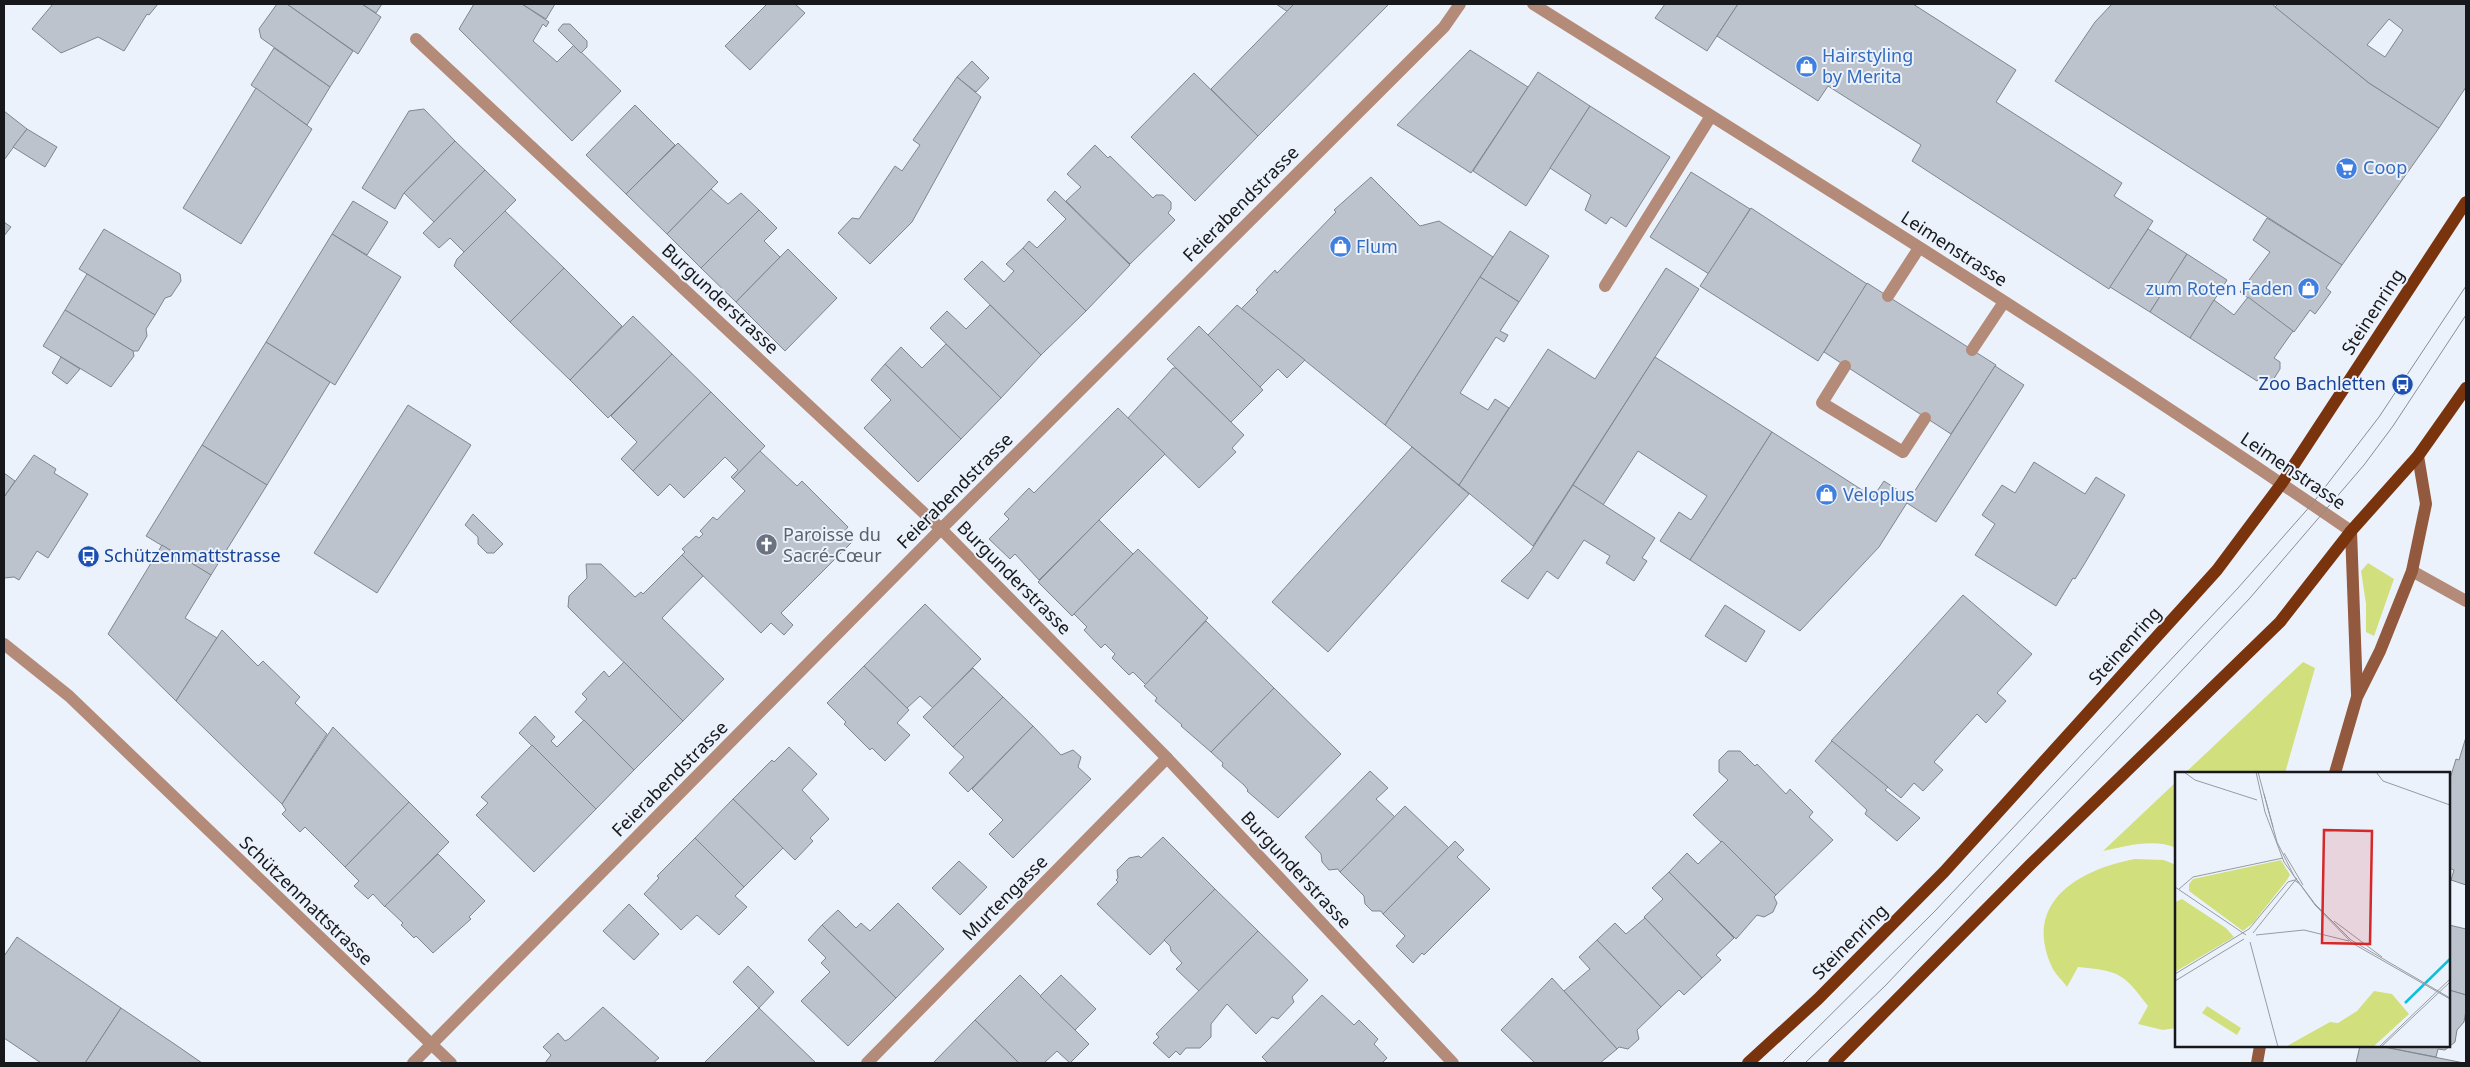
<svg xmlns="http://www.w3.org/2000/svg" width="2470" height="1067" font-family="'Noto Sans',sans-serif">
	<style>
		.green { fill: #d1e07c }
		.building { fill: #bdc3cc; stroke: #80868e; fill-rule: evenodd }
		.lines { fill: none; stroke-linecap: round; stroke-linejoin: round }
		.lane { stroke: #b48b78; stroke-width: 12 }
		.street { stroke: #b48b78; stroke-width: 12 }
		.secondary { stroke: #93593e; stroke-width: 12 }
		.primary { stroke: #79340d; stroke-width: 12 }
		.tram { stroke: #898d94; stroke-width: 1 }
		.labels { text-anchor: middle; stroke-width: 4; stroke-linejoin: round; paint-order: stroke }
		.shop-label { font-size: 18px; fill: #366cbe; stroke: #ecf2fc; text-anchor: start }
		.street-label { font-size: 18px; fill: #16181b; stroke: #ecf2fc }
		.transit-label { font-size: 18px; fill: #164399; stroke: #ecf2fc; text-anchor: end }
		.worship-label { font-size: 18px; fill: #5b616d; stroke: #ecf2fc; text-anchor: start }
		.inset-river { fill: none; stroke: #0dc0d9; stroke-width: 2.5 }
		.inset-road { fill: none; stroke: #969ba2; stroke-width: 1 }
		.view { fill: #d62828; fill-opacity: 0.15; stroke: #d62828; stroke-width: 2.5 }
		.inset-edge { fill: none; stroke: #16181b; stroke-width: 2.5 }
	</style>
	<rect width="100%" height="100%" fill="#ecf2fc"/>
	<g class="green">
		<path d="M2368 563 2394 579 2374 636 2366 632V604L2361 571Z"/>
		<path d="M2303 662 2315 668 2285 773H2185Z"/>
		<path d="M2176 782V848C2154 838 2126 846 2103 851Z"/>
		<path d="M2135 859 2164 860 2176 865V1028L2163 1030 2138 1024 2148 1006C2123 973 2120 971 2078 967L2067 987C2062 980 2054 973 2051 965 2023 901 2081 869 2135 859Z"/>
	</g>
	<g class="building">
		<path d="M53 4H158L149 15 147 14 124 51 98 37 61 53 32 29Z"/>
		<path d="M277 4H287L353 51 330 87 261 38 259 29Z"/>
		<path d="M287 4H362L381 17 358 54Z"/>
		<path d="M362 4H382L376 13Z"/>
		<path d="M474 4H522L549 22 546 27 543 24 533 41 557 62 574 45 621 91 572 141 459 29Z"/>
		<path d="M522 4H555L546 19Z"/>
		<path d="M767 4H795L805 13 750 70 725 46Z"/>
		<path d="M1276 4H1294L1288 12Z"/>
		<path d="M1294 4H1389L1258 136 1211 89Z"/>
		<path d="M1665 4H1738L1707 51 1655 18Z"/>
		<path d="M1738 4H1913L2016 70 1996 102 2122 183 2114 196 2153 221 2109 289 1912 161 1921 145 1828 86 1818 101 1717 36Z"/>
		<path d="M2112 4H2272L2369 83 2439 128 2342 265 2055 81 2095 22Z"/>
		<path d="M2278 4H2466V87L2439 128 2369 83 2275 7ZM2389 19 2403 30 2385 57 2367 45Z"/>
		<path d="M563 24H570L587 41V47L581 53 558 30Z"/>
		<path d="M274 48 330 87 307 125 251 85Z"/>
		<path d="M1470 50 1528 87 1471 173 1397 125Z"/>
		<path d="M972 61 989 78 976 92 957 77Z"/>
		<path d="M1538 72 1590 106 1526 206 1473 171Z"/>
		<path d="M1194 73 1258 136 1195 201 1131 137Z"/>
		<path d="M957 77 981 97 912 222 870 264 838 233 852 218 859 219 895 166 902 171 920 145 913 140Z"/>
		<path d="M256 88 312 129 241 244 183 208Z"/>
		<path d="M635 105 675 145 626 194 586 155Z"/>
		<path d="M1590 106 1670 157 1626 227 1611 217 1606 224 1585 210 1591 195 1550 168Z"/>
		<path d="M424 109 455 141 404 193 395 209 362 188 409 111Z"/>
		<path d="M4 111 27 129 4 160Z"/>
		<path d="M27 129 57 147 45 167 13 147Z"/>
		<path d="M455 141 485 170 434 222 404 193Z"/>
		<path d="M678 143 718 182 667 234 626 194Z"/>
		<path d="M1095 145 1108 158 1110 156 1153 198 1156 195H1163L1171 202V209L1168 213 1175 220 1130 264 1066 201 1081 187 1067 174Z"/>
		<path d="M485 170 516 200 464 252 450 238 439 248 423 233Z"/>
		<path d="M1691 172 1750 209 1709 274 1650 237Z"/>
		<path d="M1371 177 1420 226 1439 221 1493 257 1385 425 1241 309 1258 292 1256 290 1275 270 1277 273 1336 212 1334 210Z"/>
		<path d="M711 189 728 204 741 193 759 210 701 268 667 234Z"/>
		<path d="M1055 191 1130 265 1086 311 1023 248 1029 241 1037 248 1066 219 1047 200Z"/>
		<path d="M353 201 388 222 367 255 332 234Z"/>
		<path d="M1751 208 1867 284 1818 361 1700 286Z"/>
		<path d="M759 210 777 228 764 241 780 257 736 302 701 268Z"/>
		<path d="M505 211 564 268 510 322 454 266 457 259Z"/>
		<path d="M2267 218 2342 265 2326 288 2331 292 2321 306 2315 314 2310 310 2294 332 2240 292 2270 252 2253 240Z"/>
		<path d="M4 222 11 227 4 236Z"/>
		<path d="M104 229 180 274 181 281 171 296 165 298 155 315 79 269Z"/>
		<path d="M2148 229 2187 254 2150 312 2110 287Z"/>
		<path d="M1510 231 1549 256 1519 302 1480 277Z"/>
		<path d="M332 234 401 277 335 385 266 342Z"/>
		<path d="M1023 248 1086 311 1041 355 964 279 982 261 1004 282 1014 271 1006 264Z"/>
		<path d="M788 249 837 298 785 351 736 302Z"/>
		<path d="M2187 254 2227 280 2190 338 2150 312Z"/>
		<path d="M564 268 622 326 570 380 510 322Z"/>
		<path d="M1666 268 1699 289 1533 546 1459 485 1548 349 1595 379Z"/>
		<path d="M87 274 155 315 146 329 147 336 138 351H133L65 310Z"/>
		<path d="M1480 277 1519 302 1500 331 1508 335 1504 342 1496 337 1460 393 1488 410 1495 399 1509 408 1459 485 1385 425Z"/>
		<path d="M1867 283 1996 365 1951 434 1824 352Z"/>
		<path d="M2248 297 2293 331 2274 358 2280 362V369L2273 380 2266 381 2260 377 2257 381 2190 338 2214 300 2234 315Z"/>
		<path d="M990 305 1041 355 1001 398 930 328 947 311 966 329Z"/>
		<path d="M1237 305 1305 360 1287 378 1278 369 1260 387 1208 335Z"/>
		<path d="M65 310 133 351 134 356 111 387 43 346Z"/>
		<path d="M633 316 672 354 608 418 570 380Z"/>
		<path d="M1199 326 1263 390 1231 422 1167 359Z"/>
		<path d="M266 342 330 382 267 485 202 445Z"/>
		<path d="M946 344 1001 398 961 439 885 364 901 347 922 368Z"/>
		<path d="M672 354 711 392 633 471 621 459 637 442 611 416Z"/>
		<path d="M61 357 80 369 67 384 52 373Z"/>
		<path d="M1655 357 1772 432 1690 560 1660 541 1679 512 1691 520 1707 496 1638 451 1603 505 1573 485Z"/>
		<path d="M885 364 961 439 918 482 864 428 891 400 871 380Z"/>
		<path d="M1995 366 2024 385 1936 522 1907 503Z"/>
		<path d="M1173 368H1176L1244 435 1232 448 1236 452 1199 488 1128 418Z"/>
		<path d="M711 392 765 446 733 479 731 477 738 470 725 457 684 498 670 484 658 496 633 471Z"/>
		<path d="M408 405 471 445 377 593 314 553Z"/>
		<path d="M1118 408 1165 454 1039 580 1015 554 1010 559 989 539 1009 519 1004 514 1029 488 1034 493Z"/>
		<path d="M1772 432 1873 497 1884 481 1910 498 1879 547 1800 631 1690 560Z"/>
		<path d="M202 445 267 485 211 575 146 536Z"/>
		<path d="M1412 447 1469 494 1328 652 1272 602Z"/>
		<path d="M760 451 797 486 802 481 848 527 844 532 853 541 781 613 793 625 784 635 771 623 761 633 682 555 685 552 682 549 696 536 699 538 703 534 700 531 713 517 717 520 745 491 733 479Z"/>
		<path d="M34 455 56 469 54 473 88 494 48 558 37 551 19 580 14 577 4 578V497Z"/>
		<path d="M2034 462 2085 494 2096 477 2125 495 2085 563 2075 579 2073 578 2056 606 1975 555 1995 524 1982 515 2002 485 2015 493Z"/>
		<path d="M4 473 15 481 4 497Z"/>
		<path d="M1573 485 1655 538 1642 558 1647 561 1634 581 1606 563 1610 556 1584 540 1558 579 1547 571 1528 599 1501 581 1530 552Z"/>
		<path d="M473 514 503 544 494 553H487L478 544V537L465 525Z"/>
		<path d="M1099 520 1133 554 1072 616 1038 582Z"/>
		<path d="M162 545 211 575 185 618 217 638 176 701 108 634Z"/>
		<path d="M1138 549 1208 618 1146 685 1133 672 1129 675 1112 658 1115 654 1105 644 1101 648 1084 630 1087 627 1074 614Z"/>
		<path d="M682 555 703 576 662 618 724 679 683 721 568 607 569 596 587 578 586 564H601L635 597 641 592 643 594Z"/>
		<path d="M1963 595 2032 654 1997 693 2006 701 1986 723 1977 714 1934 762 1943 770 1923 791 1914 783 1901 798 1831 741Z"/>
		<path d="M925 604 981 659 933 708 920 696 907 708 864 666Z"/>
		<path d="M1725 605 1765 631 1746 662 1705 636Z"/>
		<path d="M1206 621 1274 688 1211 752 1181 726 1182 725 1155 701 1157 698 1144 686Z"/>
		<path d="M222 630 258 666 263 661 300 697 295 703 327 734 282 804 176 701Z"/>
		<path d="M624 662 683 721 634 770 575 712 587 699 582 694 604 671 609 677Z"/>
		<path d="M864 666 909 710 897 723 910 735 885 761 872 748 870 750 844 724 846 722 827 703Z"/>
		<path d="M973 668 1003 697 953 747 923 717Z"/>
		<path d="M1274 688 1341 754 1278 818 1247 791 1248 790 1244 785 1222 766 1223 763 1211 752Z"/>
		<path d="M1003 697 1033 726 968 792 949 773 964 757 953 747Z"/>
		<path d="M535 716 555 737 551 741 557 747 584 720 634 770 596 809 519 733Z"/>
		<path d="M1033 726 1061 755 1073 750 1081 757 1078 767 1091 779 1013 858 989 834 1003 820 972 789Z"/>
		<path d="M333 727 409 802 345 867 305 827 300 832 282 814 286 810 282 804Z"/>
		<path d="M2466 737V885L2451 880 2454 870 2449 868V782L2456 759 2459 760Z"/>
		<path d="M1832 741 1888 787 1885 790 1920 818 1897 841 1865 814 1867 810 1815 761Z"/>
		<path d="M532 745 596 809 534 872 476 815 488 803 481 797Z"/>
		<path d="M789 747 817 774 802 790 829 819 810 838 813 841 795 860 733 799 772 760 774 762Z"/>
		<path d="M1728 751H1740L1755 766 1757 764 1786 794 1790 789 1813 812 1809 817 1833 840 1776 895 1693 815 1728 780 1719 772V760Z"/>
		<path d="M1370 771 1388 788 1376 799 1395 817 1340 872 1338 869 1329 870 1322 862 1321 854 1305 837Z"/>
		<path d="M733 799 783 848 744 887 695 838Z"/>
		<path d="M409 802 449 842 385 907 373 894 368 899 366 897 354 886 359 881 345 867Z"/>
		<path d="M1405 806 1449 848 1383 914 1381 911H1372L1365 904 1364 896 1340 872Z"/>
		<path d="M1163 837 1215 889 1150 955 1097 904 1118 882 1116 880 1118 878 1117 870 1129 858 1139 856 1141 858Z"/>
		<path d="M695 838 744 887 735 896 747 907 719 935 697 915 681 930 644 894 659 878 657 876Z"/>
		<path d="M1455 841 1464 850 1457 857 1490 889 1424 955 1422 953 1413 963 1396 946 1405 936 1383 914Z"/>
		<path d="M1722 841 1776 895 1774 897 1777 903 1773 912 1764 917 1757 915 1736 939 1669 872 1687 853 1698 864Z"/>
		<path d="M438 854 485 901 469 917 471 919 433 953 416 936 414 938 401 925 403 923 385 906Z"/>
		<path d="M959 861 987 887 960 915 932 888Z"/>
		<path d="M1669 872 1734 938 1716 955 1721 960 1702 978 1644 917 1663 899 1652 888Z"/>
		<path d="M1215 889 1258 931 1199 991 1176 969 1182 963 1171 951 1170 946 1164 940Z"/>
		<path d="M898 903 944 949 896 998 822 925 838 910 856 928 861 923 870 931Z"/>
		<path d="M629 904 659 934 634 960 603 931Z"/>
		<path d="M1645 918 1702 978 1684 995 1679 990 1661 1007 1597 940 1615 923 1626 934Z"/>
		<path d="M822 925 896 998 848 1046 801 1001 830 972 821 963 826 958 808 940Z"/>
		<path d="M2449 925 2466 929V995L2449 990Z"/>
		<path d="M1258 931 1308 980 1292 997 1294 1002 1278 1019 1272 1017 1256 1034 1227 1004 1211 1024V1037L1200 1048H1186L1180 1055 1176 1051 1169 1058 1153 1043 1159 1037 1156 1034Z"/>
		<path d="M17 937 121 1008 85 1063H41L4 1038V956Z"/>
		<path d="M1597 940 1661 1007 1637 1030 1639 1039 1628 1049 1619 1047 1617 1049 1564 991 1590 969 1579 957Z"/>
		<path d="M748 966 774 992 759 1008 733 982Z"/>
		<path d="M1020 975 1089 1044 1070 1063 1057 1051 1044 1063H1019L975 1020Z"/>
		<path d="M1061 975 1096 1009 1075 1030 1040 996Z"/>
		<path d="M1552 978 1617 1049 1600 1063H1535L1501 1030Z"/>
		<path d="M2449 990 2466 995V1010L2464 1022 2457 1030 2455 1042 2445 1050 2438 1049 2436 1057 2379 1046H2449Z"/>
		<path d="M1322 995 1354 1025 1359 1020 1378 1039 1374 1044 1387 1058 1382 1063H1268L1262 1057Z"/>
		<path d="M603 1007 659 1058 653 1063H545L551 1055 543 1047 558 1033 565 1041 569 1039Z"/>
		<path d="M121 1008 176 1045 202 1063H85Z"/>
		<path d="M759 1008 816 1063H704Z"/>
		<path d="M975 1020 1019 1063H933Z"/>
		<path d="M2360 1046H2379L2464 1063H2356Z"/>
	</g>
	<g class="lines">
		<g class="lane">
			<path d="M1605 286 1711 116"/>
			<path d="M1888 296 1919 248"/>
			<path d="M1972 350 2004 302"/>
			<path d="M1845 366 1822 403 1903 452 1925 418"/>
		</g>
		<g class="street">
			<path d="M1533 4C1807 176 2084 348 2351 531"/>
			<path d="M416 39 941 529 1167 758 1453 1063"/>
			<path d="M2412 571 2466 601"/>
			<path d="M4 644 69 696 451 1063"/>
			<path d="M413 1063 941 529 1444 27 1460 4"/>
			<path d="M867 1063 1167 758"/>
		</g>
		<g class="secondary">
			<path d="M2351 531 2357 694"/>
			<path d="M2335 773 2357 697 2380 651 2412 571 2426 504 2418 456"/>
			<path d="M2257 1063 2260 1046"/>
		</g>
		<g class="primary">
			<path d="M1748 1063 1818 999 1944 872 2217 570 2282 483 2466 202"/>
			<path d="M1834 1063 2031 864 2280 622 2351 531 2418 456 2466 388"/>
		</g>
		<g class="tram">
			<path d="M1782 1063 1935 911 2238 588 2312 504 2379 417 2466 286"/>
			<path d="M1805 1063 1886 985 2250 598 2364 465 2393 426 2466 315"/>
		</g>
	</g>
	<defs>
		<symbol id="shop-disc" viewBox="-11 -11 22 22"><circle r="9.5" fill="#3f7fe0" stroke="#ecf2fc"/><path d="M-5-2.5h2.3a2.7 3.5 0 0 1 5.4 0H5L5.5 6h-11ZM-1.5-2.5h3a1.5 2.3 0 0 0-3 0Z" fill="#fff"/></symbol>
		<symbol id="supermarket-disc" viewBox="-11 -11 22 22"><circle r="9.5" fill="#3f7fe0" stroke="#ecf2fc"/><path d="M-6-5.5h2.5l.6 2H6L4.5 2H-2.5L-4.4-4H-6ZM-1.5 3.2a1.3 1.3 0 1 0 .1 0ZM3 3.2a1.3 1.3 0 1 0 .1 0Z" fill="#fff"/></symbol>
		<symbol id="bus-disc" viewBox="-11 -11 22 22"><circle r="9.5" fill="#1a4fb4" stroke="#ecf2fc"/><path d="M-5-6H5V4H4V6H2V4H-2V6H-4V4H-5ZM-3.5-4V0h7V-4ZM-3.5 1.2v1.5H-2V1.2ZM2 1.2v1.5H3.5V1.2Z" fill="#fff"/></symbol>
		<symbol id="church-disc" viewBox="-11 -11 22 22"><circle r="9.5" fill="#6b7280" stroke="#ecf2fc"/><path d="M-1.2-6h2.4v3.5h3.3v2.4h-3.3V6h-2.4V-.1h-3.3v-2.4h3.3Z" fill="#fff"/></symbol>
	</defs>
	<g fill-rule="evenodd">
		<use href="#shop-disc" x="1794" y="54" width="25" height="25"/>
		<use href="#supermarket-disc" x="2334" y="156" width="25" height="25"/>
		<use href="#shop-disc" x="1328" y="234" width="25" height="25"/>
		<use href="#shop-disc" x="2296" y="276" width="25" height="25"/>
		<use href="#bus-disc" x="2390" y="372" width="25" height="25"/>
		<use href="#shop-disc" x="1814" y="482" width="25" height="25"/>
		<use href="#church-disc" x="754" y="532" width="25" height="25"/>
		<use href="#bus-disc" x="76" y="544" width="25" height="25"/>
	</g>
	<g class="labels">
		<g class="shop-label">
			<text x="1822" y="62">Hairstyling<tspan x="1822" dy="21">by Merita</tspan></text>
			<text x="2363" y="174">Coop</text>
			<text x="1356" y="253">Flum</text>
			<text x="2293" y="295" text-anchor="end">zum Roten Faden</text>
			<text x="1843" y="501">Veloplus</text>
		</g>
		<g class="street-label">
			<text transform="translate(1241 204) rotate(-45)" y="6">Feierabendstrasse</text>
			<text transform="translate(1954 249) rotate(33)" y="6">Leimenstrasse</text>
			<text transform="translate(720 299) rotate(43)" y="6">Burgunderstrasse</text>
			<text transform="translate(2373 312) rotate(-57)" y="6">Steinenring</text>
			<text transform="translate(2293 471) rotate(34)" y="6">Leimenstrasse</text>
			<text transform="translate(955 491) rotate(-45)" y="6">Feierabendstrasse</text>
			<text transform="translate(1014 578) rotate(45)" y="6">Burgunderstrasse</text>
			<text transform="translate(2125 646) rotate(-48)" y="6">Steinenring</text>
			<text transform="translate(670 779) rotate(-45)" y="6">Feierabendstrasse</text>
			<text transform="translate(1296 870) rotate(47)" y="6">Burgunderstrasse</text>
			<text transform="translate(1005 898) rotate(-45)" y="6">Murtengasse</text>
			<text transform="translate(306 901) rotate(44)" y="6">Schützenmattstrasse</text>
			<text transform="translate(1850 942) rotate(-45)" y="6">Steinenring</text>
		</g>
		<g class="transit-label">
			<text x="2386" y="390">Zoo Bachletten</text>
			<text x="104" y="562" text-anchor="start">Schützenmattstrasse</text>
		</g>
		<g class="worship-label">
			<text x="783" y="541">Paroisse du<tspan x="783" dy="21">Sacré-Cœur</tspan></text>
		</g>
	</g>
	<g transform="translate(2175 772)">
		<rect width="275" height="275" fill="#ecf2fc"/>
		<path d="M106 88 115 103 112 108 78 151 68 159 14 119V112L18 107ZM7 127 51 156 59 165 0 200V130ZM199 219 217 222 234 242 198 275H110L155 250 163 251 182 239ZM32 234 66 256 62 263 27 241Z" fill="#d1e07c"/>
		<path class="inset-river" d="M230 231 275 187"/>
		<path class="inset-road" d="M9 0 20 8 82 28M81 0 90 40 109 90 140 133 177 171 275 227M83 0 102 70 119 104 140 132 176 168 275 226M201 0 208 9 275 33M89 22 98 55M109 81 128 113M0 115 71 163M4 117 18 105 108 86M159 149 207 185M78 161 122 106M81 163 129 158 174 169M75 170 103 275M0 202 74 157 113 110 119 108 125 112M0 209 69 167M204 275 275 207M206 275 275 210"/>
		<path class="view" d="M149 58 197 59 195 172 147 171Z"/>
		<rect width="275" height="275" class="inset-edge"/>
	</g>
	<rect width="2470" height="1067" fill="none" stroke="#16181b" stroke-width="10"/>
</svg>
